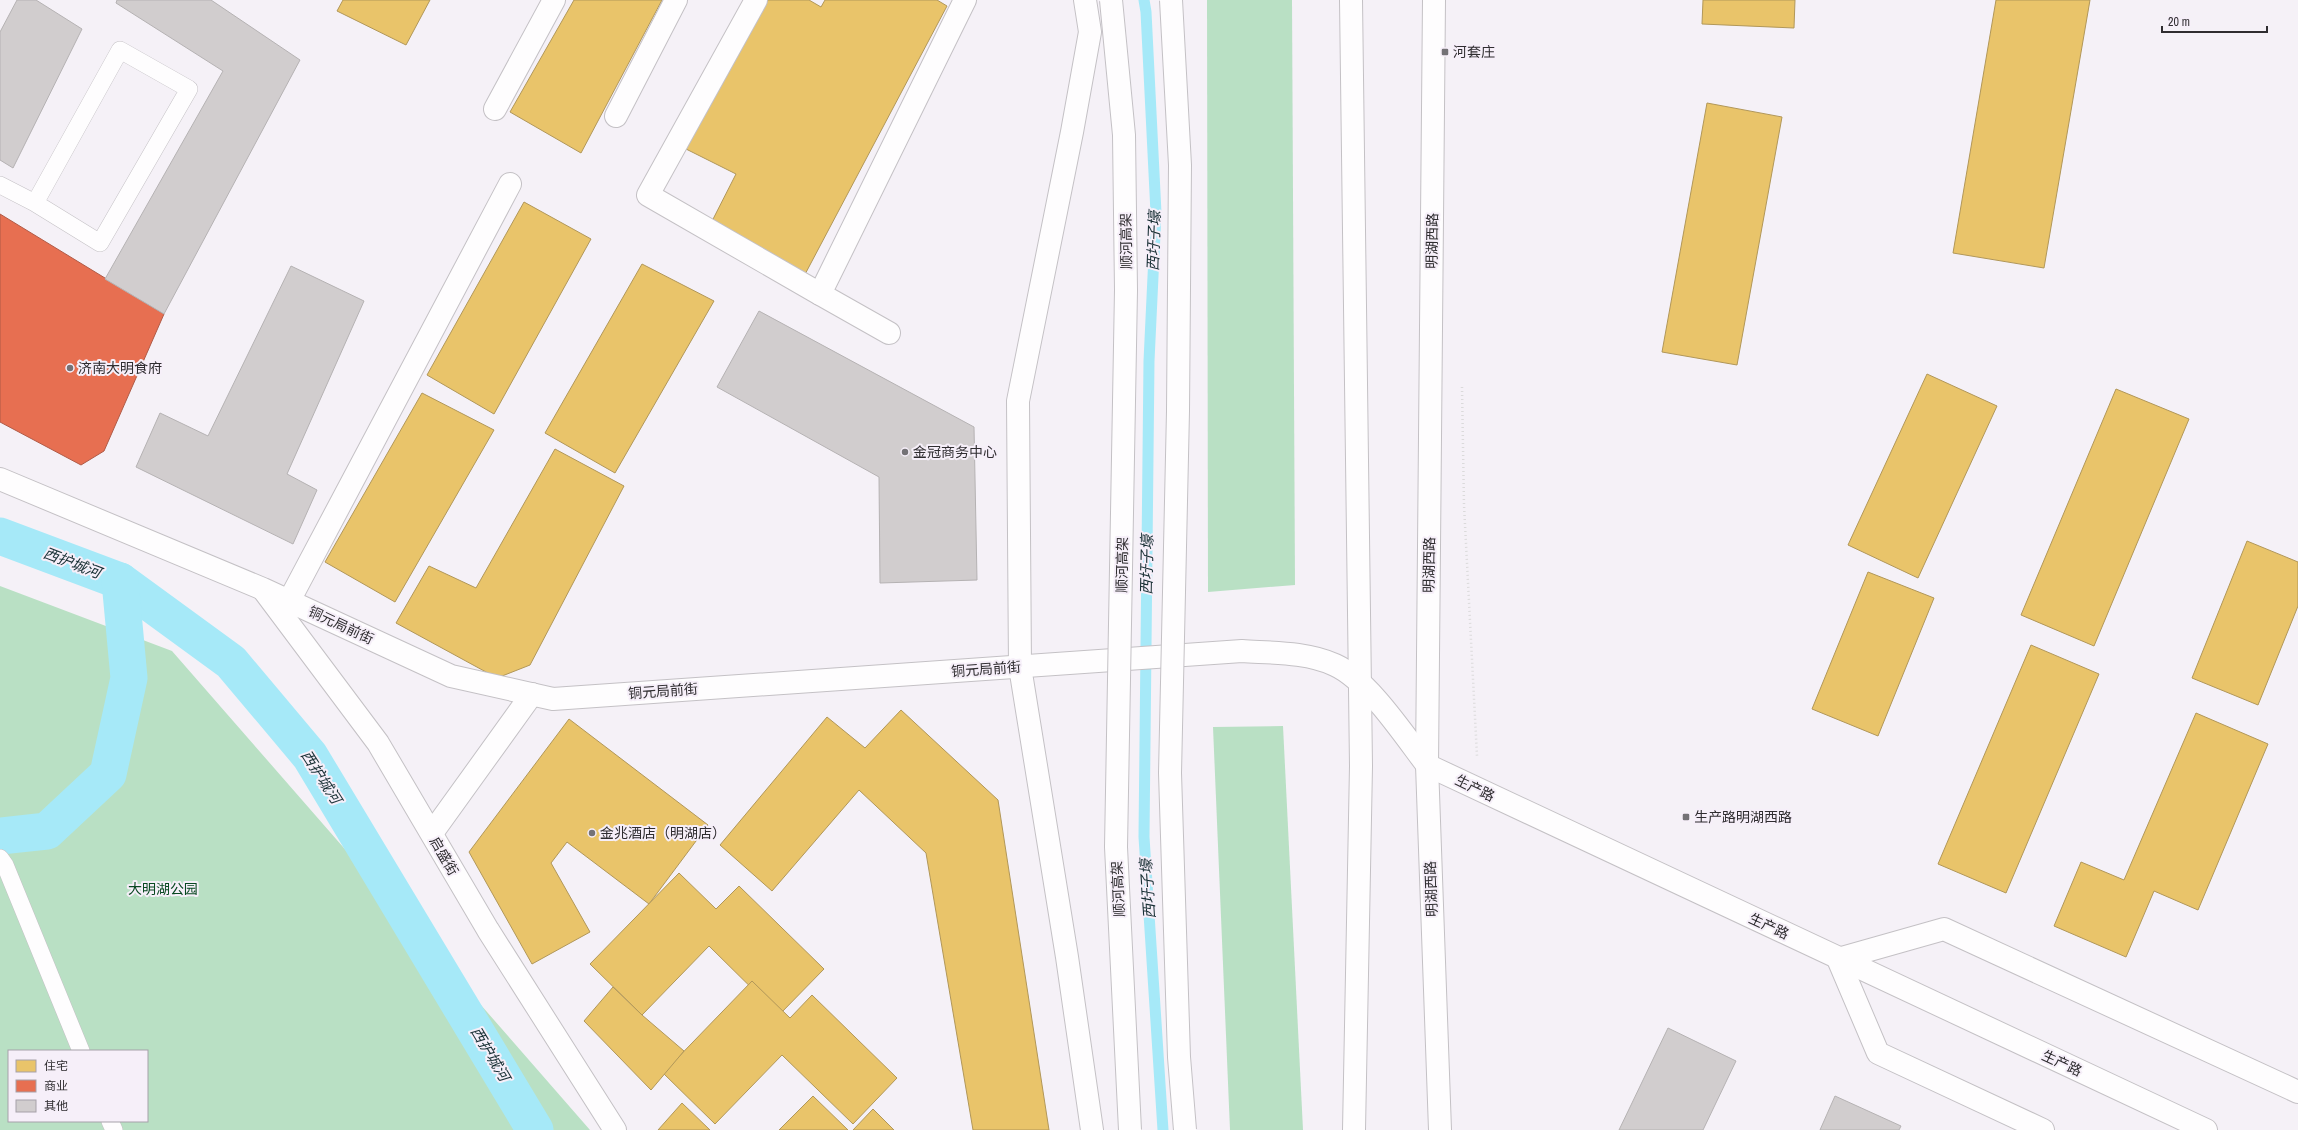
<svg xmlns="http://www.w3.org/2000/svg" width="2298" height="1130" font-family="'Archivo Narrow','Noto Sans SC',sans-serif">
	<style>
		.green { fill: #b9e0c4; fill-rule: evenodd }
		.homes { fill: #e9c46a; stroke: #b19759 }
		.shops { fill: #e76f51; stroke: #b05b47 }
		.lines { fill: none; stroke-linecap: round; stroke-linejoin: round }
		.stream { stroke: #a6e9f8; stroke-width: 11 }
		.canal { stroke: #a6e9f8; stroke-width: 37 }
		.building { fill: #d1cdce; stroke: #b5b2b3 }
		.service-casing { stroke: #c4c1c5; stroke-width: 18 }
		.minor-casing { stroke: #c4c1c5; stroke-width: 24 }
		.tertiary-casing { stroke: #c4c1c5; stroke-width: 24 }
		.secondary-casing { stroke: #c4c1c5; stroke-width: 24 }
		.primary-casing { stroke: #c4c1c5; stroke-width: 24 }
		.path { stroke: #dbdadb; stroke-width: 2.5; stroke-dasharray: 1 3; stroke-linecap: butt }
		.service { stroke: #fefdfe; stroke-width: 17 }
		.minor { stroke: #fefdfe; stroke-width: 22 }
		.tertiary { stroke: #fefdfe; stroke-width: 22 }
		.secondary { stroke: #fefdfe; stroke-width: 22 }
		.primary { stroke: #fefdfe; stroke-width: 22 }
		.trunk-bridge-casing { stroke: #c4c1c5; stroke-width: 24; stroke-linecap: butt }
		.trunk-bridge { stroke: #fefdfe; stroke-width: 22 }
		.poi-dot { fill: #747276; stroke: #f6eff9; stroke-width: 1.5 }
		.labels { text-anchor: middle; stroke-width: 4; stroke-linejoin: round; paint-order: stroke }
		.poi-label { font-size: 14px; fill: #2f2d30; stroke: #f6eff9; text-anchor: start }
		.street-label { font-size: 14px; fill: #2f2d30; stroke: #f6eff9 }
		.park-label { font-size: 14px; fill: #084821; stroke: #f6eff9 }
		.water-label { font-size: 15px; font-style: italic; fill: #193035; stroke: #f6eff9 }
	</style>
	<rect width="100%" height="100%" fill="#f5f1f7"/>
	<g class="green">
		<path d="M1207 0H1292L1295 585 1208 592Z"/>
		<path d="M0 586 172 651 590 1130H0ZM9 1051H147V1121H9Z"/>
		<path d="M1283 726 1303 1130H1230L1213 727Z"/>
	</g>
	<g class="homes">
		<path d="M343 0H430L406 45 337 11Z"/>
		<path d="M574 0H662L581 153 510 112Z"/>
		<path d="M761 0H809L821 7 825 0H937L947 6 802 280 708 229 736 174 682 147Z"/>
		<path d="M1703 0H1795L1794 28 1702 24Z"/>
		<path d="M1996 0H2090L2044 268 1953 253Z"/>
		<path d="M1707 103 1782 117 1737 365 1662 352Z"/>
		<path d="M524 202 591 239 494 414 427 375Z"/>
		<path d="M642 264 714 301 615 473 545 433Z"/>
		<path d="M1927 374 1997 406 1918 578 1848 545Z"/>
		<path d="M2116 389 2189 419 2094 646 2021 615Z"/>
		<path d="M422 393 494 430 395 602 325 562Z"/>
		<path d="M555 449 624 486 530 665 497 678 396 623 429 566 476 588Z"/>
		<path d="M2247 541 2298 562V606L2258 705 2192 678Z"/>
		<path d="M1868 572 1934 598 1878 736 1812 709Z"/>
		<path d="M2031 645 2099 674 2006 893 1938 864Z"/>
		<path d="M901 710 998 800 1049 1130H973L926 853 859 790 772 891 720 845 827 717 865 748Z"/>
		<path d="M2196 713 2268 744 2198 910 2154 891 2126 957 2054 926 2081 862 2124 880Z"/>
		<path d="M569 719 708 825 649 904 567 842 551 863 590 932 532 964 469 852Z"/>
		<path d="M679 873 716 909 739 886 824 969 779 1015 709 946 642 1015 590 964Z"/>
		<path d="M752 981 790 1018 812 995 897 1078 853 1124 782 1055 715 1124 663 1073Z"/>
		<path d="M613 987 642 1015 684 1051 651 1090 584 1021Z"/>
		<path d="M813 1096 848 1130H779Z"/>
		<path d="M682 1103 710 1130H658Z"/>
		<path d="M873 1109 894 1130H853Z"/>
	</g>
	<path class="shops" d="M0 214 164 314 104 451 81 465 0 422Z"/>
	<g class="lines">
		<path class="stream" d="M1144 0 1146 12 1156 213 1149 361 1144 837 1163 1130"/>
		<g class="canal">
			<path d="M0 536 120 581 231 662 310 756 535 1130"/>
			<path d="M0 836 47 831 108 774 129 678 120 581"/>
		</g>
	</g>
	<g class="building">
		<path d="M17 0H36L82 29 13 168 0 160V32Z"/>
		<path d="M117 0H211L300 60 164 314 105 279 223 71 116 3Z"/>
		<path d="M291 266 364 301 287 474 317 490 293 544 136 467 160 413 208 436Z"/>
		<path d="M759 311 974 427 977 580 880 583 879 477 717 387Z"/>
		<path d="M1668 1028 1736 1061 1703 1130H1619Z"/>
		<path d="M1835 1096 1901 1126 1899 1130H1820Z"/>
	</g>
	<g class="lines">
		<defs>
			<g id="service">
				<path d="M0 185 35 203 100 243 189 89 120 50 35 203"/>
				<path d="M0 858 5 865 81 1051"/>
				<path d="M110 1121 114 1130"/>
			</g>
			<g id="minor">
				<path d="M756 0 648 195 820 294"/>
				<path d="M1085 0 1090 32 1072 132 1018 401 1020 667 1067 957 1092 1130"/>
				<path d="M495 109 554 0"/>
				<path d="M616 116 676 0"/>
				<path d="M889 333 820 294 965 0"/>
				<path d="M289 601 510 184"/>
				<path d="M432 833 532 694"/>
				<path d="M2043 1130 1878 1053 1838 959 1944 929 2298 1092"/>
			</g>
			<g id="tertiary">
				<path d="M0 479 263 589 451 676 553 699 1242 651C1272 653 1307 652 1335 665 1368 680 1404 735 1427 765"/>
				<path d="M265 592 378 743 488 930 615 1130"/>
			</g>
			<path id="secondary" d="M1427 765 2206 1130"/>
			<g id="primary">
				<path d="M1351 0 1361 766 1354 1130"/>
				<path d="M1434 0 1427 765 1440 1130"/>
			</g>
		</defs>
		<use href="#service" class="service-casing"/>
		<use href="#minor" class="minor-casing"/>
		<use href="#tertiary" class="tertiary-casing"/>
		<use href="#secondary" class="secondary-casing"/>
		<use href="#primary" class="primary-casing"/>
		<path class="path" d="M1462 387 1464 505 1477 756"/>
		<use href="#service" class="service"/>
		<use href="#minor" class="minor"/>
		<use href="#tertiary" class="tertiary"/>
		<use href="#secondary" class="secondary"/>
		<use href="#primary" class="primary"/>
		<defs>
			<g id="trunk-bridge">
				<path d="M1111 0 1124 135 1126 290 1116 847 1130 1130"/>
				<path d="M1171 0 1180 165 1178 411 1170 773 1179 1057 1185 1130"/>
			</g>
		</defs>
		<use href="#trunk-bridge" class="trunk-bridge-casing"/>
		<use href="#trunk-bridge" class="trunk-bridge"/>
	</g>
	<g class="poi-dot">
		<rect x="1441" y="48" width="8" height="8" rx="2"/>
		<circle cx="70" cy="368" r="4"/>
		<circle cx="905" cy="452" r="4"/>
		<rect x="1682" y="813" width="8" height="8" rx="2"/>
		<circle cx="592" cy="833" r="4"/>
	</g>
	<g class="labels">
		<g class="poi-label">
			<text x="1453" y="57">河套庄</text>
			<text x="78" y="373">济南大明食府</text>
			<text x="913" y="457">金冠商务中心</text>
			<text x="1694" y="822">生产路明湖西路</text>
			<text x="600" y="838">金兆酒店（明湖店）</text>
		</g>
		<g class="street-label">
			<text transform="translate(1126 241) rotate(-91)" y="5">顺河高架</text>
			<text transform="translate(1432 241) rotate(-89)" y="5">明湖西路</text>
			<text transform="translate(1122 565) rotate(-89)" y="5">顺河高架</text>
			<text transform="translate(1429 565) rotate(-89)" y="5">明湖西路</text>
			<text transform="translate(341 625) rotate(25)" y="5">铜元局前街</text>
			<text transform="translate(986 669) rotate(-4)" y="5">铜元局前街</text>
			<text transform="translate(663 691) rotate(-4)" y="5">铜元局前街</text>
			<text transform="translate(1475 788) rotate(26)" y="5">生产路</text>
			<text transform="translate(444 856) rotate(60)" y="5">启盛街</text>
			<text transform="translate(1118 889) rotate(-93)" y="5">顺河高架</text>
			<text transform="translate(1431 889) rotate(-92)" y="5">明湖西路</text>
			<text transform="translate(1769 926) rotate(25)" y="5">生产路</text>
			<text transform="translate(2062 1063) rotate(25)" y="5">生产路</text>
		</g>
		<g class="park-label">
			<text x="163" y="894">大明湖公园</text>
		</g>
		<g class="water-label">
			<text transform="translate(1154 241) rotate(-88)" y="5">西圩子壕</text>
			<text transform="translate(72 563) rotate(21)" y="5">西护城河</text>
			<text transform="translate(1147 565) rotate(-89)" y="5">西圩子壕</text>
			<text transform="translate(321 777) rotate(57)" y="5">西护城河</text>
			<text transform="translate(1148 889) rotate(-94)" y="5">西圩子壕</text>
			<text transform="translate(490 1054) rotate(59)" y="5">西护城河</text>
		</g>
	</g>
	<rect x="8" y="1050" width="140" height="72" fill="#f6eff9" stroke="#a6a1a9"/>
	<rect x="16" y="1060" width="20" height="12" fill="#e9c46a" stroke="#a6a1a9"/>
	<text x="44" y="1070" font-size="12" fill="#2f2d30">住宅</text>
	<rect x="16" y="1080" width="20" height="12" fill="#e76f51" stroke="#a6a1a9"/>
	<text x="44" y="1090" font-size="12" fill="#2f2d30">商业</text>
	<rect x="16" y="1100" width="20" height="12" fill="#d1cdce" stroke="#a6a1a9"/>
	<text x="44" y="1110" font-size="12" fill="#2f2d30">其他</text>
	<path d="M2162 26v6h105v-6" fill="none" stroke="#2f2d30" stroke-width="2"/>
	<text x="2168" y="26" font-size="12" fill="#2f2d30" stroke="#f6eff9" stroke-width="3" paint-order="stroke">20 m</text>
</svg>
